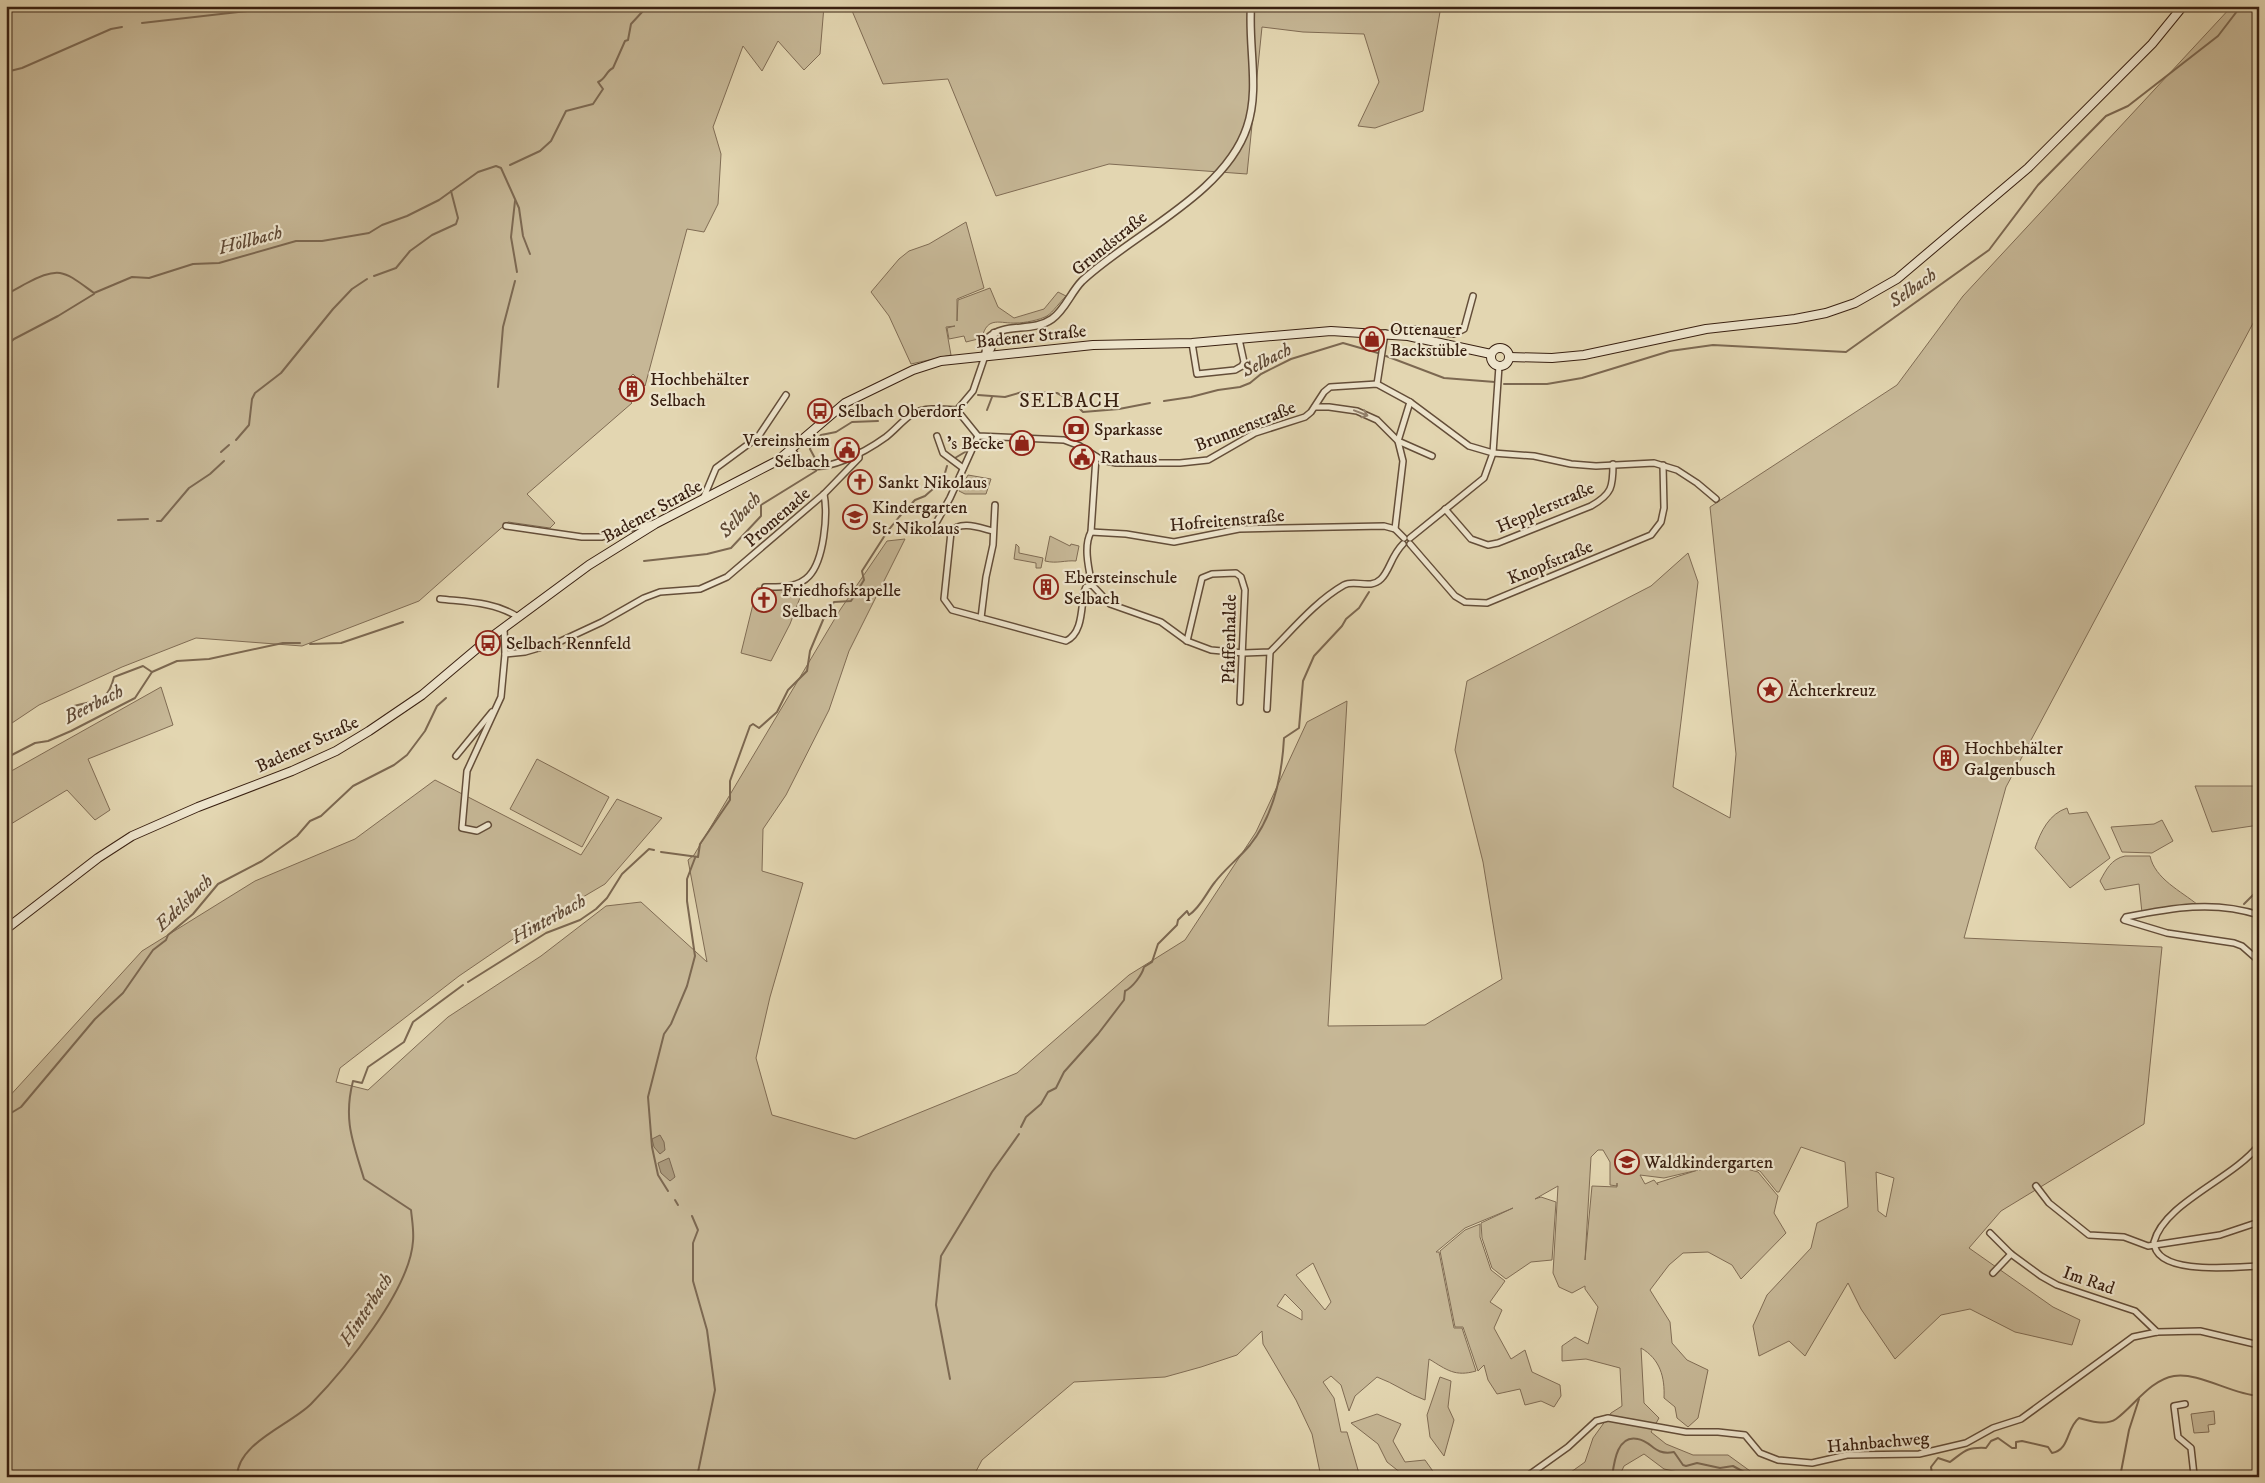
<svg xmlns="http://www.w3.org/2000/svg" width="2265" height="1483" font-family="'IM FELL DW Pica',serif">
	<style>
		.green { fill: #c6b796; stroke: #806c54; fill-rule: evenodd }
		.water { fill: #a9987b; stroke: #7c6851 }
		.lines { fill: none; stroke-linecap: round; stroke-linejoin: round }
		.stream { stroke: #7c6851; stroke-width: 2 }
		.minor-casing { stroke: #644e39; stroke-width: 8 }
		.tertiary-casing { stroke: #644e39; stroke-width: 9 }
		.secondary-casing { stroke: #392011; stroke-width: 10 }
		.minor { stroke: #ede4cc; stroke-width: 5 }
		.tertiary { stroke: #ede4cc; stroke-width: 6 }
		.secondary { stroke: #ede4cc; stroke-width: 8 }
		.oneway { stroke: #93826e }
		.labels { text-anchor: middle; stroke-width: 4.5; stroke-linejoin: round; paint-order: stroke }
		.street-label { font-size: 18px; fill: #392011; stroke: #ede4cc }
		.poi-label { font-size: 18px; fill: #392011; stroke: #ede4cc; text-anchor: start }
		.water-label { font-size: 19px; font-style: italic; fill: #604a36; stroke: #ede4cc }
		.quarter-label { font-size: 20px; letter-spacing: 1px; fill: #392011; stroke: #ede4cc }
	</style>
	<rect width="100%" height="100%" fill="#e3d6b1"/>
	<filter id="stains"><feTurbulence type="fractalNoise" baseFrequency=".004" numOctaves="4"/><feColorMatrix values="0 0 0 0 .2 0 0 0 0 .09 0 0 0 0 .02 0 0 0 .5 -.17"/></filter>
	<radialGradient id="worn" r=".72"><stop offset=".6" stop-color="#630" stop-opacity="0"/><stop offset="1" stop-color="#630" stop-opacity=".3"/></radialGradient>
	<g class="green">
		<path d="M6 6H824L820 54 804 70 778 41 762 71 743 46 713 127 721 154 718 204 704 232 687 229 645 386 633 374 618 389 632 403 527 494 555 523 550 528 508 522 419 601 302 646 196 638 122 667 39 705 6 727Z"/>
		<path d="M850 6H1441L1423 111 1375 128 1358 126 1379 82 1364 34 1303 32 1262 27 1247 174 1109 164 996 196 948 79 883 84Z"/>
		<path d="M2232 6H2259V312L2006 787 1964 938 2162 947 2144 1124 2001 1211 1969 1248 2053 1307 2080 1320 2072 1345 2015 1332 1970 1309 1941 1315 1895 1359 1861 1309 1848 1283 1805 1356 1789 1341 1759 1356 1753 1326 1767 1295 1811 1248 1817 1223 1848 1207 1845 1162 1801 1147 1779 1192H1777L1760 1171 1733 1162 1699 1170 1732 1165 1758 1172 1778 1196 1774 1213 1786 1233 1741 1279 1732 1265 1708 1252 1683 1253 1669 1265 1650 1290 1670 1322 1672 1343 1687 1360 1708 1370 1698 1418 1688 1427 1677 1418 1675 1407 1664 1398C1665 1377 1660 1359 1641 1348L1644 1403 1659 1418 1651 1432 1666 1444 1693 1455H1728L1757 1476 1729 1473 1692 1475 1664 1469 1644 1454 1624 1466 1619 1477H1564L1585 1462 1593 1438 1611 1413 1622 1406 1620 1368 1586 1359 1562 1361V1346L1575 1337 1588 1344 1598 1307 1585 1289V1286L1572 1293 1559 1287 1553 1273 1558 1186 1535 1199 1541 1197 1556 1202 1552 1260 1531 1262 1506 1279 1492 1268 1482 1238 1481 1223 1513 1208 1465 1228 1436 1252H1439L1454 1328H1462L1476 1371C1455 1377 1447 1370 1429 1359L1425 1400C1408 1394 1394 1383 1377 1377L1355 1396 1349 1411 1341 1385 1331 1376 1323 1382 1334 1398 1341 1432H1347L1360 1477H1321L1312 1434 1296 1400 1263 1344 1262 1331 1237 1355 1201 1367 1165 1377 1074 1382 982 1460 973 1477H6V1100L142 951 255 881 355 839 435 780 581 855 617 799 662 818 605 884 522 933 459 976 340 1068 336 1082 368 1090 448 1017 541 956 606 906 641 902 707 962 688 860 694 855 840 610 887 541 905 539 849 651 829 710 786 795 763 829 762 871 803 883 770 997 756 1058 772 1115 855 1139 1017 1073 1129 975 1185 940 1256 832 1307 722 1347 701 1328 1026 1425 1025 1502 979 1483 862 1455 750 1467 681 1651 586 1688 553 1698 582 1673 787 1730 818 1736 754 1710 507 1897 385 1963 296ZM1598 1150H1603L1610 1162V1185L1617 1186V1183V1187L1592 1186 1585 1260 1591 1157ZM1698 1170 1657 1183 1658 1185 1654 1180 1645 1184 1640 1175 1664 1178ZM1876 1172 1894 1178 1886 1217 1878 1211ZM1313 1263 1331 1302 1325 1310 1296 1275ZM1285 1294 1302 1311V1320L1277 1306Z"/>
		<path d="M966 222 984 288 957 299V321L958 300 990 288 998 307 1014 318 1044 309 1058 292 1066 296C1060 302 1053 312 1047 316 1040 320 1024 323 1016 323 1001 324 987 315 982 338L966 342 964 336 949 339 947 328 955 326 946 327 951 355 911 364 889 316 871 292 899 259 909 251 929 244Z"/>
		<path d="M968 475 991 479 986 494H965L959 491Z"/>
		<path d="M1050 536 1070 546 1071 544 1079 546 1076 561C1065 560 1057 564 1045 561Z"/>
		<path d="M1016 544 1019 547V553L1043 558 1041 568H1036V563L1014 559Z"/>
		<path d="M776 587 801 595 790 624 771 661 741 653 757 588Z"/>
		<path d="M161 687 173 725 88 759 110 810 95 820 67 790 6 827V774Z"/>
		<path d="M537 759 609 797 582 847 510 809Z"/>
		<path d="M2195 786H2259V825L2212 832Z"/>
		<path d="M2067 808 2069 814 2087 812 2110 858 2070 888 2035 848C2041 831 2049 814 2067 808Z"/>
		<path d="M2162 820 2173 841 2152 853 2122 852 2111 827 2154 824Z"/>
		<path d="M2125 856H2150C2155 879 2181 891 2198 905L2142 913 2139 884 2105 890 2100 881C2106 870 2111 859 2125 856Z"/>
		<path d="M1480 1224V1237L1491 1270 1505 1281 1490 1302 1502 1310 1494 1328 1511 1359 1525 1350 1532 1372 1560 1385 1561 1396 1554 1407 1541 1401 1525 1405 1520 1389 1497 1394 1488 1380 1484 1365 1478 1371 1463 1327H1455L1440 1251 1465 1230Z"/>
		<path d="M1440 1377 1451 1381 1448 1407 1454 1420 1444 1456 1430 1437 1427 1415Z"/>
		<path d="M2214 1411 2215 1424 2208 1425 2209 1432 2194 1433 2191 1414Z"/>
		<path d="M1377 1414 1401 1424 1393 1441 1405 1462 1425 1460 1437 1477H1406L1387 1462 1378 1444 1351 1423Z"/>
	</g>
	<g class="water">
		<path d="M660 1135 664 1142 665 1150 660 1154 654 1147 652 1139Z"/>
		<path d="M669 1158 675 1177 670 1181 661 1173 658 1163Z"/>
	</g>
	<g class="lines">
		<g class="stream">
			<path d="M142 23 291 6"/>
			<path d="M6 72 22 68 111 29 122 27"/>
			<path d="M510 165 540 151 551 141 566 111 593 104 603 89 598 82C606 79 606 71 613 68L625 41 628 40 631 24 643 11 642 6"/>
			<path d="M515 201 511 237 517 272"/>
			<path d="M374 276 396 268 410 251 432 235 456 224 458 218 451 191"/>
			<path d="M6 295C13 290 20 287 27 283 60 265 65 272 94 293L132 277 149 278 193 264 219 263 296 241H322L369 233 382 225 407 216 439 200 478 172 496 166 501 168 519 208 523 236 530 254"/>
			<path d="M6 346 14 339 58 316 94 294"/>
			<path d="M1386 356 1444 378 1495 382"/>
			<path d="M1504 384H1547L1582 378 1670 351 1713 345 1846 352 1989 250 2038 185 2106 116 2128 106 2218 36 2241 6"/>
			<path d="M498 387 503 327 515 281"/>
			<path d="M978 395 1005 397 1022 392 1057 393 1072 401 1083 412 1119 409 1150 403"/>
			<path d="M1164 401 1191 397 1218 390 1240 387 1250 383 1261 374 1291 359 1343 343 1378 353"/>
			<path d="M987 410 992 397"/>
			<path d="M236 440 249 425 252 399 255 393 281 373 333 309 352 289 367 279"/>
			<path d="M221 452 229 445"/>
			<path d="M955 458 970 449"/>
			<path d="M817 462 810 449 811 445 821 435 836 432 852 422 878 421"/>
			<path d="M118 520 148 519"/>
			<path d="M157 521H161L189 488 210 474 224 461"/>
			<path d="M644 561 707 554 731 548 761 516V505L816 471 817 468"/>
			<path d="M310 644 341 643 403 622"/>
			<path d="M71 707C96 699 107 705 114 677L143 666 152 672"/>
			<path d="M6 758 35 743 48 741 71 731 135 698 152 672 177 661 209 659 283 643H300"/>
			<path d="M661 852 698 857 700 844 730 800V781L750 726 753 724 759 728 777 712 788 690 807 671 810 651 823 620 834 602 851 601 864 580 862 571 887 532 899 517 915 500 925 496 943 480 947 466"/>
			<path d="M2244 904 2259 889"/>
			<path d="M468 982 546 933 580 920 596 909 607 898 622 874 649 849 654 850"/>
			<path d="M6 1116 21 1107 95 1019 123 993 153 950 166 940 168 935 193 914 218 884 262 861 297 836 310 821 321 816 353 786 394 765 407 755 425 731 437 706 446 698"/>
			<path d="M1021 1127 1026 1117 1041 1104 1048 1092 1056 1088 1064 1072 1098 1034 1124 1000 1125 991C1133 987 1142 975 1144 967L1152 962 1158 944 1177 925 1178 920 1187 911 1189 915C1201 907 1206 893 1215 882 1225 869 1239 858 1250 845 1274 815 1282 776 1284 738L1299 728 1303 681 1314 656 1342 626 1346 619 1359 608 1369 592"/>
			<path d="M668 1191 658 1175 652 1147 648 1097 664 1034 671 1024 687 986 695 956 687 901V879L695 858"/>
			<path d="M675 1200 678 1205"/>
			<path d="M692 1216 698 1230 693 1243V1281L707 1330 715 1390 697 1477"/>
			<path d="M950 1379 936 1305 941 1256 992 1172 1019 1134"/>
			<path d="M237 1477C237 1443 290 1425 311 1404 345 1369 410 1290 413 1241 414 1231 412 1220 411 1210L364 1179C353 1142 343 1120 353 1081L362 1083 368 1067 404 1042 413 1022 463 985"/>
			<path d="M1612 1477C1614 1463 1617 1434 1638 1439 1653 1442 1654 1456 1674 1452L1683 1465 1686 1466 1697 1463 1720 1468 1733 1466 1744 1472 1762 1477"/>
			<path d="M1895 1477 1897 1473 1905 1477"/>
			<path d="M1929 1477 1932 1474 1931 1467 1938 1458 1950 1462C1965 1451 1966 1447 1986 1448L1991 1441 1998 1438 2012 1448H2016V1442L2022 1441 2048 1447 2052 1453C2070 1450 2066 1428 2079 1418 2089 1421 2106 1426 2116 1419 2134 1406 2150 1380 2174 1376 2199 1372 2231 1394 2259 1396"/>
			<path d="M2120 1477 2129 1430 2139 1399"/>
		</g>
		<defs>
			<g id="minor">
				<path d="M1408 336 1413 329 1454 334 1464 329 1473 296"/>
				<path d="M1192 343 1197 374 1235 370 1242 366 1244 362 1239 339"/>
				<path d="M1377 384 1385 333"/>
				<path d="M1315 407H1329L1357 411 1377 420 1398 441 1432 456"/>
				<path d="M957 410 973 391 985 356"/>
				<path d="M937 436 943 453 963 468"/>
				<path d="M792 450C795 453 798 459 801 462 822 477 868 450 886 437 895 430 902 421 912 414 924 407 943 409 957 410L978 436 1064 440 1080 446 1102 460 1116 463H1180L1208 460 1255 433 1305 417 1311 412 1324 392 1330 387 1377 384 1410 402 1469 446 1493 453 1534 456 1571 464 1596 466 1654 463 1677 470 1697 483 1716 499"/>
				<path d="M703 499 716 468 758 437 786 395"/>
				<path d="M1445 509 1471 539 1488 545 1498 543 1591 506C1612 494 1613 487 1613 464"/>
				<path d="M506 526 582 537H602L625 529 652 524"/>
				<path d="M1395 529 1403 461 1398 441 1410 402"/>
				<path d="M993 531C980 528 960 520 951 532L944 599 952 610 1066 641C1083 633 1081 608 1084 592L1086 587 1092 585"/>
				<path d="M931 532 950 498 978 436"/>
				<path d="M1091 532 1126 534 1174 542 1239 529 1384 526 1395 529 1404 538"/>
				<path d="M1410 538 1484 478 1493 453 1499 366"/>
				<path d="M1410 544 1455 596 1465 602 1487 603 1651 535 1661 522 1664 508 1663 465"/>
				<path d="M1092 585 1110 604 1161 622 1187 641 1211 650 1244 653 1270 652C1293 629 1316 601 1344 585 1355 579 1370 590 1381 579 1390 570 1391 556 1403 544"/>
				<path d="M1092 585C1089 570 1083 546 1091 532L1096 457"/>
				<path d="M765 587C780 587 798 588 809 576 824 560 828 515 824 494"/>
				<path d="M440 599C467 602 495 602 518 617"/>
				<path d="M981 618 986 577 993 545 995 505"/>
				<path d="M1187 641 1202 578 1212 574 1236 573 1241 577 1245 590 1240 702"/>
				<path d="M505 654 525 652 559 642 602 622 644 598 660 592 700 589 727 577 824 494 859 458V452"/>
				<path d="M1267 709 1270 652"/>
				<path d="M456 756 492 712"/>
				<path d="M488 825 477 831 462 828 467 771 501 697 505 654 504 628"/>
				<path d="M2259 915C2214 900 2171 908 2126 917L2124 920 2167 933 2234 943 2242 946 2259 961"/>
				<path d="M2259 1145C2233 1179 2164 1203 2154 1242 2155 1276 2235 1267 2259 1266"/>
				<path d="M2036 1186 2049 1203 2089 1235 2124 1237 2148 1246 2220 1235 2259 1222"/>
				<path d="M1990 1233 2011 1254 2041 1276 2057 1285 2135 1311 2157 1332"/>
				<path d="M1993 1273 2011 1254"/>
				<path d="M2185 1404 2174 1406 2178 1437 2191 1448 2194 1475"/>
				<path d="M1526 1477 1568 1447 1596 1421 1608 1418 1686 1432H1718L1745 1435 1760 1453 1778 1460 1812 1463 1847 1455 1919 1454 1966 1443 1993 1428 2021 1419 2133 1337 2157 1332 2200 1331 2259 1345"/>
			</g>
			<g id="tertiary">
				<path d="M985 355 988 338C1005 322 1032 333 1052 319 1065 310 1071 292 1082 281 1132 234 1225 194 1247 127 1260 89 1248 46 1251 6"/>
				<path d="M986 355 991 349 994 333"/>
				<path d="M2180 1477 2194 1475 2211 1477"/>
			</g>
			<g id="secondary">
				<circle cx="1500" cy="357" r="9"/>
				<path d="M1509 357 1552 358 1584 355 1706 329 1795 319 1826 313 1855 303 1897 279 2028 168 2152 44 2183 6"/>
				<path d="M6 929 98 858 132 836 198 807 292 771 336 751 369 731 422 695 486 641 589 565 655 524 777 461 845 403 913 370 941 361 1093 345 1192 343 1331 331 1408 336 1491 354"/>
			</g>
		</defs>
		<use href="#minor" class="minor-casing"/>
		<use href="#tertiary" class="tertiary-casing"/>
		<use href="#secondary" class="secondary-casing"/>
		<use href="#minor" class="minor"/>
		<use href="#tertiary" class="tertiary"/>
		<use href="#secondary" class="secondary"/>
	</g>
	<defs><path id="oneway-shaft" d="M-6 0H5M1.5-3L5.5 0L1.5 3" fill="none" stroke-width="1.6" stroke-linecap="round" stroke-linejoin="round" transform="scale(1.25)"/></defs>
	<use class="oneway" href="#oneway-shaft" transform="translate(1361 413) rotate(21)"/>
	<defs>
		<symbol id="shop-ring" viewBox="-11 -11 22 22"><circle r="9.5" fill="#ede4cc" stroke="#8f2418" stroke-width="1.5"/><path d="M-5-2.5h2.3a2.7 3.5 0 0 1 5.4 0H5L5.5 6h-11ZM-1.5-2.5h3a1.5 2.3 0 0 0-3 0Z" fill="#8f2418"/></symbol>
		<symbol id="building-ring" viewBox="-11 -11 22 22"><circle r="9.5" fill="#ede4cc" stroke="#8f2418" stroke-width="1.5"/><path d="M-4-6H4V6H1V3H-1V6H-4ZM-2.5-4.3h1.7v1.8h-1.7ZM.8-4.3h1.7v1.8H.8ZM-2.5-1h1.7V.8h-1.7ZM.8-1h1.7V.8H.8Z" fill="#8f2418"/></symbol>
		<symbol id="bus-ring" viewBox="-11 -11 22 22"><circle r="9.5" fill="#ede4cc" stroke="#8f2418" stroke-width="1.5"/><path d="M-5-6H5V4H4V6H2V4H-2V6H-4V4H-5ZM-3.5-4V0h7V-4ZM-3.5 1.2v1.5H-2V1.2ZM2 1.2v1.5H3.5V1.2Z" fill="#8f2418"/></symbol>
		<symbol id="bank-ring" viewBox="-11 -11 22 22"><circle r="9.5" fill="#ede4cc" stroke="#8f2418" stroke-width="1.5"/><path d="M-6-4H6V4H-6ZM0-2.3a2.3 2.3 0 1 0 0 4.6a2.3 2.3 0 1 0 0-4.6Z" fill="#8f2418"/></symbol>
		<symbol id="civic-ring" viewBox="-11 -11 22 22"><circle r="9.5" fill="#ede4cc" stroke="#8f2418" stroke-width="1.5"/><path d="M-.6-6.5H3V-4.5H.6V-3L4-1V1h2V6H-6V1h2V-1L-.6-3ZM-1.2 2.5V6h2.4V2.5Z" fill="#8f2418"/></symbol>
		<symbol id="church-ring" viewBox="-11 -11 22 22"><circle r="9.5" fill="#ede4cc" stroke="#8f2418" stroke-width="1.5"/><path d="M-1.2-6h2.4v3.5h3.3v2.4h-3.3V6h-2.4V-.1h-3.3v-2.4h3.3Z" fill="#8f2418"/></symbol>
		<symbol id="school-ring" viewBox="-11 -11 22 22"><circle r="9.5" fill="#ede4cc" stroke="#8f2418" stroke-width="1.5"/><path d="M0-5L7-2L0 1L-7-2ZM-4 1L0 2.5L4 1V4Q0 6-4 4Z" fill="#8f2418"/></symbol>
		<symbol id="sight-ring" viewBox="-11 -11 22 22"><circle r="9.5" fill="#ede4cc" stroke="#8f2418" stroke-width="1.5"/><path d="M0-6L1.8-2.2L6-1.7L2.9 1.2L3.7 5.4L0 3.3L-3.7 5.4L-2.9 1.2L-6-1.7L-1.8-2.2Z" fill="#8f2418"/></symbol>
	</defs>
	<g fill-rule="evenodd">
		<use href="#shop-ring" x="1358" y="325" width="28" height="28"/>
		<use href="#building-ring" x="618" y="375" width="28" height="28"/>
		<use href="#bus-ring" x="806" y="397" width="28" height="28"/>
		<use href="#bank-ring" x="1062" y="415" width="28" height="28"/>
		<use href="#shop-ring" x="1008" y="429" width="28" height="28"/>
		<use href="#civic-ring" x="833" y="436" width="28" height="28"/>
		<use href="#civic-ring" x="1068" y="443" width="28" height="28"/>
		<use href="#church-ring" x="846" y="468" width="28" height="28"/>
		<use href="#school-ring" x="841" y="503" width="28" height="28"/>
		<use href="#building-ring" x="1032" y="573" width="28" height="28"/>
		<use href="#church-ring" x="750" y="586" width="28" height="28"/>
		<use href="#bus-ring" x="474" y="629" width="28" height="28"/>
		<use href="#sight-ring" x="1756" y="676" width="28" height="28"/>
		<use href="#building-ring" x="1932" y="744" width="28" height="28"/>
		<use href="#school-ring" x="1613" y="1148" width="28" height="28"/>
	</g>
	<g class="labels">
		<g class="street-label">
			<text transform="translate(1109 243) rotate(-39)" y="6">Grundstraße</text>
			<text transform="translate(1031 336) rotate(-6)" y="6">Badener Straße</text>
			<text transform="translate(1245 426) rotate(-22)" y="6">Brunnenstraße</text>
			<text transform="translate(1545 507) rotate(-23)" y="6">Hepplerstraße</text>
			<text transform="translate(652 511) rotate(-29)" y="6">Badener Straße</text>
			<text transform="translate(777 517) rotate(-41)" y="6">Promenade</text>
			<text transform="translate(1227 520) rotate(-5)" y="6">Hofreitenstraße</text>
			<text transform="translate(1550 562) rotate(-22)" y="6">Knopfstraße</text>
			<text transform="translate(1229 639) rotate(-89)" y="6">Pfaffenhalde</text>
			<text transform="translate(307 744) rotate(-25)" y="6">Badener Straße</text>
			<text transform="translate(2089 1280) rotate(19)" y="6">Im Rad</text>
			<text transform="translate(1878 1442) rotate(-5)" y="6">Hahnbachweg</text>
		</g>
		<g class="poi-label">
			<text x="1390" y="335">Ottenauer<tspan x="1390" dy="21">Backstüble</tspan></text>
			<text x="650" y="385">Hochbehälter<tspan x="650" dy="21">Selbach</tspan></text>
			<text x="838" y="417">Selbach Oberdorf</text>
			<text x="1094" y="435">Sparkasse</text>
			<text x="830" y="446" text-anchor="end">Vereinsheim<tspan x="830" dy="21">Selbach</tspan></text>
			<text x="1004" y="449" text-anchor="end">'s Becke</text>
			<text x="1100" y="463">Rathaus</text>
			<text x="878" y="488">Sankt Nikolaus</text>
			<text x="872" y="513">Kindergarten<tspan x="872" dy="21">St. Nikolaus</tspan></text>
			<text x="1064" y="583">Ebersteinschule<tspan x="1064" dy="21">Selbach</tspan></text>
			<text x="782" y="596">Friedhofskapelle<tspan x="782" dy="21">Selbach</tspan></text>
			<text x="506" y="649">Selbach Rennfeld</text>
			<text x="1788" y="696">Ächterkreuz</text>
			<text x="1964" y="754">Hochbehälter<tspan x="1964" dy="21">Galgenbusch</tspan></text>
			<text x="1644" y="1168">Waldkindergarten</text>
		</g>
		<g class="water-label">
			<text transform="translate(250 239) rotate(-15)" y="7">Höllbach</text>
			<text transform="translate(1912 287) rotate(-35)" y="7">Selbach</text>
			<text transform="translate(1266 359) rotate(-27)" y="7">Selbach</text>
			<text transform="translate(739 514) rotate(-48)" y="7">Selbach</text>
			<text transform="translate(93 703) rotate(-27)" y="7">Beerbach</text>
			<text transform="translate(183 902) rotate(-44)" y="7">Edelsbach</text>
			<text transform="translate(548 918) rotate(-29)" y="7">Hinterbach</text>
			<text transform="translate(365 1309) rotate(-57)" y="7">Hinterbach</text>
		</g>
		<g class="quarter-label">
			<text x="1070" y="407">SELBACH</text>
		</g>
	</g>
	<rect width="2265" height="1483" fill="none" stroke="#e3d6b1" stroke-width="25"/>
	<rect x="8" y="8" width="2250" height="1468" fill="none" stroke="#392011" stroke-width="2.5"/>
	<rect x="12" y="12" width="2240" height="1458" fill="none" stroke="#392011"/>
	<rect width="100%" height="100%" filter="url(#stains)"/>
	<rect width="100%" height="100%" fill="url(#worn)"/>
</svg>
